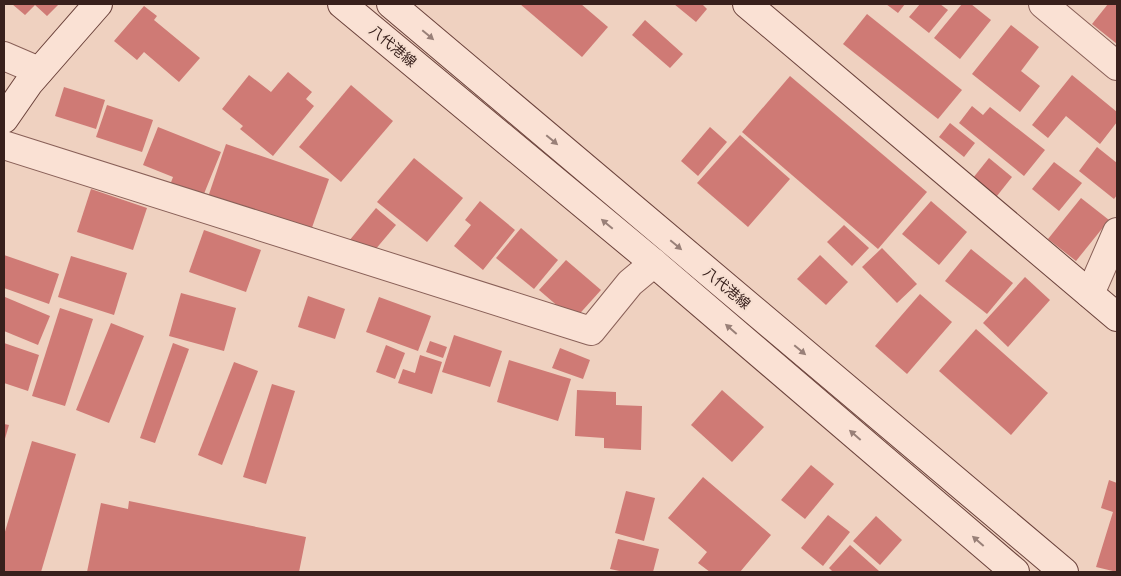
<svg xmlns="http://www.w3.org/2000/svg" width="1121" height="576" font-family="'Source Serif 4','Noto Sans JP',serif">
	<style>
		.building { fill: #cf7a75 }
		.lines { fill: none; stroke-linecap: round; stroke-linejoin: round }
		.street-casing { stroke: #896058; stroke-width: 30 }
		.secondary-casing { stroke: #6b423b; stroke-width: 30 }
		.street { stroke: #fae1d4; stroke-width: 28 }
		.secondary { stroke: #fae1d4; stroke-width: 28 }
		.oneway { fill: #998078 }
		.labels { text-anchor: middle; stroke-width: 4; stroke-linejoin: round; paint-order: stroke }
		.street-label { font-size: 14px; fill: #38201c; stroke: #f6ded0 }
	</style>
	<rect width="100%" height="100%" fill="#efd1c0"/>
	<g class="building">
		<path d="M12 4H59L47 16 35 5 25 15Z"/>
		<path d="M520 4H581L608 27 582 57Z"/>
		<path d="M674 4H702L707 9 696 22Z"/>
		<path d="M886 4H905L898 13Z"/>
		<path d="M920 4H940L948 10 929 33 909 17Z"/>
		<path d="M962 4H971L991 20 960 59 934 38Z"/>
		<path d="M1108 4H1117V44L1092 24Z"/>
		<path d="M144 6 157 16 154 20 200 58 179 82 144 52 137 60 114 41Z"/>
		<path d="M867 14 962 90 938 119 843 44Z"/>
		<path d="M645 20 683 54 670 68 632 35Z"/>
		<path d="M1011 25 1039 47 1021 71 1040 86 1020 112 972 74Z"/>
		<path d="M288 72 312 92 306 99 314 106 273 156 240 129 243 126 222 109 249 75 271 92Z"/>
		<path d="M1072 75 1117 112V122L1100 144 1066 116 1048 138 1032 125Z"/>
		<path d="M790 76 927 192 878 249 742 132Z"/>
		<path d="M351 85 393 121 341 182 299 147Z"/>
		<path d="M64 87 105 100 96 129 55 116Z"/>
		<path d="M107 105 153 120 142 152 96 137Z"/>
		<path d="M972 106 983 115 990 107 1045 150 1024 176 959 123Z"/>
		<path d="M950 123 975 143 964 157 939 137Z"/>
		<path d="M158 127 221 152 199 206 167 193 173 177 143 165Z"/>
		<path d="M710 127 727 142 698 176 681 161Z"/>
		<path d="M740 135 790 179 748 227 697 183Z"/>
		<path d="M226 144 329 179 308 239 206 203Z"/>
		<path d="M1097 147 1117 163V195L1114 199 1079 171Z"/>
		<path d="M414 158 463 198 427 242 377 202Z"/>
		<path d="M989 158 1012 177 993 201 969 183Z"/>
		<path d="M1054 162 1082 183 1059 211 1032 189Z"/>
		<path d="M91 189 147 208 133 250 77 232Z"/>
		<path d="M1081 198 1109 220 1076 261 1048 239Z"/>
		<path d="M480 201 515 230 483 270 454 246 471 225 465 220Z"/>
		<path d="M931 201 967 232 939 265 902 234Z"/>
		<path d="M376 208 396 225 369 257 349 241Z"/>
		<path d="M844 225 869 248 852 266 827 242Z"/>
		<path d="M521 228 558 260 534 289 496 258Z"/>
		<path d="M204 230 261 250 246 292 189 272Z"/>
		<path d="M882 248 917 284 897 303 862 267Z"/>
		<path d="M971 249 1013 283 987 314 945 281Z"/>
		<path d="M4 255 59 274 49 304 4 288Z"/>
		<path d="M820 255 848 282 826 305 797 279Z"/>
		<path d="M71 256 127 273 114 315 58 297Z"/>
		<path d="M566 260 601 290 574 320 539 290Z"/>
		<path d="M1025 277 1050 300 1008 347 983 323Z"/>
		<path d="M181 293 236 308 224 351 169 336Z"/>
		<path d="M920 294 952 322 907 374 875 346Z"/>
		<path d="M308 296 345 309 335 339 298 327Z"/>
		<path d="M5 297 50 316 38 345 4 331Z"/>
		<path d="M379 297 431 316 418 351 366 332Z"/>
		<path d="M60 308 93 319 65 406 32 396Z"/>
		<path d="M111 323 144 336 109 423 76 410Z"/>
		<path d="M976 329 1048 393 1011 435 939 371Z"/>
		<path d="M454 335 502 351 490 387 442 372Z"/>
		<path d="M430 341 447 347 443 358 426 352Z"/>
		<path d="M4 343 39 355 28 391 4 383Z"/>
		<path d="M173 343 189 349 155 443 140 438Z"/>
		<path d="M386 345 405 353 395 379 376 372Z"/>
		<path d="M560 348 590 360 583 379 552 368Z"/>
		<path d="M420 355 442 362 432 394 398 383 403 369 415 373Z"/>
		<path d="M509 360 571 379 558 421 497 402Z"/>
		<path d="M234 362 258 371 222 465 198 455Z"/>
		<path d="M272 384 295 391 266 484 243 477Z"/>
		<path d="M577 390 616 392V405L642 406 641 450 604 448V438L575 436Z"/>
		<path d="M722 390 764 427 732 462 691 425Z"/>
		<path d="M4 424 9 425 4 442Z"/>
		<path d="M32 441 76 454 41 572H4V535Z"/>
		<path d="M811 465 834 484 805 519 781 500Z"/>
		<path d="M703 477 771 535 740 572H710L698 563 707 552 668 518Z"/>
		<path d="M1109 480 1117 483V572L1096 567 1113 512 1101 508Z"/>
		<path d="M626 491 655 498 644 541 615 533Z"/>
		<path d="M129 501 306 537 299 572H87L101 503 128 509Z"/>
		<path d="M828 515 850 532 823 566 801 548Z"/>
		<path d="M876 516 902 540 880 565 853 541Z"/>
		<path d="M618 539 659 549 653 572H624L610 569Z"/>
		<path d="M850 545 879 571 877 572H833L829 568Z"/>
	</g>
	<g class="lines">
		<defs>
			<g id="street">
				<path d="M1043 4 1117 66"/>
				<path d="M4 56 39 71"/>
				<path d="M4 145 591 331 630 283 654 263"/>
				<path d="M1090 294 1117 232"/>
			</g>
			<g id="secondary">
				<path d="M342 4 654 263 1015 572"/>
				<path d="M391 4 1064 572"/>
				<path d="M747 4 1117 317"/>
				<path d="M4 119 29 83 98 4"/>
			</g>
		</defs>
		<use href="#street" class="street-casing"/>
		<use href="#secondary" class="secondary-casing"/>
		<use href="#street" class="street"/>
		<use href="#secondary" class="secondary"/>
	</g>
	<defs><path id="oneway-solid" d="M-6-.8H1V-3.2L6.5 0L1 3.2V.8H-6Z" transform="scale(1.25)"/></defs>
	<g class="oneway">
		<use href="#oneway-solid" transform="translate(428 35) rotate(40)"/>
		<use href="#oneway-solid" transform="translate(552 140) rotate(40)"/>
		<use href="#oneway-solid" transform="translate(607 224) rotate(-140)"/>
		<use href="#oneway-solid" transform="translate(676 245) rotate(40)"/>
		<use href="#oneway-solid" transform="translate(731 329) rotate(-139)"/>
		<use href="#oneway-solid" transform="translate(800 350) rotate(40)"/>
		<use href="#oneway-solid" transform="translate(855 435) rotate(-139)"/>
		<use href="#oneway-solid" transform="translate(978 541) rotate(-139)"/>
	</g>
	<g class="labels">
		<g class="street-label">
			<text transform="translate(393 46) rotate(40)" y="5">八代港線</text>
			<text transform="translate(727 288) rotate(40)" y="5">八代港線</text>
		</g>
	</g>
	<rect width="1121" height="576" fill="none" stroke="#38201c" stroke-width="10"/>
</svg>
